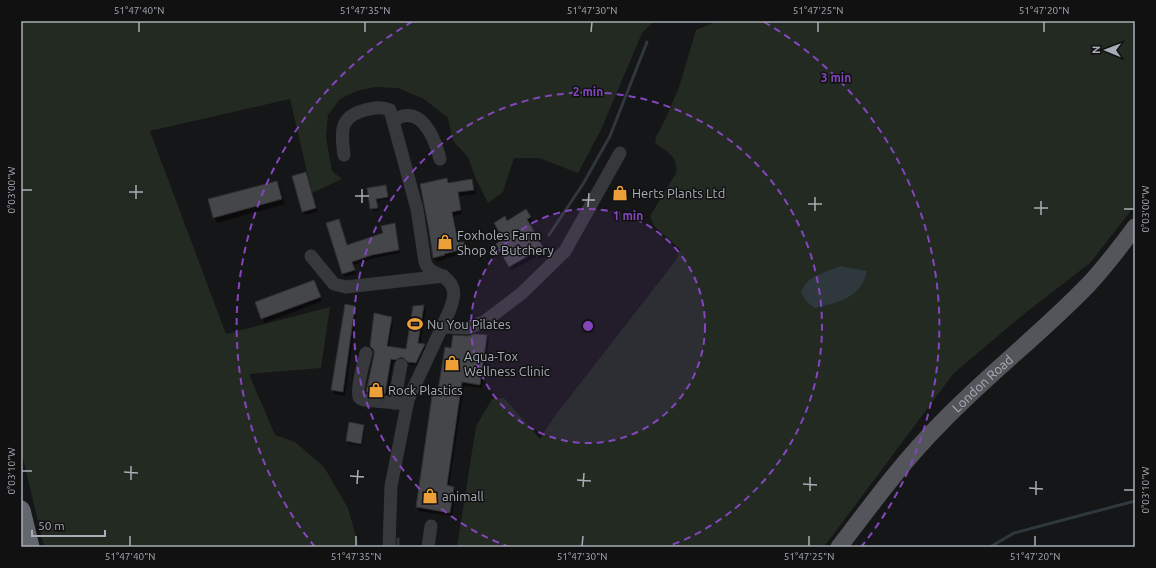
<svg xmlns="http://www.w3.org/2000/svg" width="1156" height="568" font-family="Ubuntu,sans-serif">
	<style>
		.green { fill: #222a22 }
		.water { fill: #2e383d }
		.shadow { fill: #0007 }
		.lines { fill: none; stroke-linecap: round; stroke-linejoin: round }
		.stream { stroke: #2e383d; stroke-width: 3 }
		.building { fill: #45464a; stroke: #303033 }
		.minor { stroke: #37383c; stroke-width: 13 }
		.major { stroke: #53555b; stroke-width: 17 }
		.highway { stroke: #63666d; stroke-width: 19 }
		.ticks { fill: none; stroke: #a8aeb7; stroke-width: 1.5 }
		.ring { fill: none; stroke: #8446bd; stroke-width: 2; stroke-dasharray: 7 5 }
		.labels { text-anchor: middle; stroke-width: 3; stroke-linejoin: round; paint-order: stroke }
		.poi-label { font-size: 13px; fill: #a8aeb7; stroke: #111112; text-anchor: start }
		.street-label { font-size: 13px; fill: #a8aeb7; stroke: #111112 }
		.centre { fill: #8446bd; stroke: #111112; stroke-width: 2 }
		.ring-label { font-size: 12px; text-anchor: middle; font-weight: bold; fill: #8446bd; stroke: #111112; stroke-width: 3; stroke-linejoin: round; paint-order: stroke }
		.neatline { fill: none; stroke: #a8aeb7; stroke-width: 1.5 }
		.ticks-label { font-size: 10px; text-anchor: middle; fill: #a8aeb7 }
	</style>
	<rect width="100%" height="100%" fill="#151617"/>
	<g class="green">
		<path d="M21 21H654L642 33 601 130 578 173 539 158H514L503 192 488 203 475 177 468 157 453 141 448 118 424 99 398 88 375 87 357 91 340 99 328 115 326 137 332 171 342 179 312 193 290 99 150 131 226 334 330 307 321 368 249 374 275 435 295 442 324 467 348 508 359 547H44L21 450Z"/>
		<path d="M717 21H1135V202L1133 208 1090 263 1024 314 954 373 824 547H457L476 426 492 399 504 398 540 439 554 417 676 260 680 249 654 226 650 216 676 173C679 157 666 151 655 143L656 137 666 118 679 87 696 30Z"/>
	</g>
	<path class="water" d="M840 266 867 271C862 297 838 303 815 308L807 302 801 293C806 276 824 273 840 266Z"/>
	<g class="shadow">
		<path d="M306 174 308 178 318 212 305 215 303 211Z"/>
		<path d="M447 179 449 184 472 181 474 185 476 194 459 196 462 214 454 216 459 243H464L466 247 467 253 446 258V259L436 262 434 258Z"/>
		<path d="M277 182 280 187 285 204 217 223 214 217Z"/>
		<path d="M386 186 389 199 377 201 379 210 373 211 368 189Z"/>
		<path d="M526 211 532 221 529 223 547 255 539 259 538 256 512 270 497 244 505 240 507 222Z"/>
		<path d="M338 220 347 246 384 234 394 224 396 228 400 253 374 258 353 265 356 274 344 277 327 224Z"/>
		<path d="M316 285 322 301 265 323 256 303Z"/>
		<path d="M354 306 357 311 345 396 334 394 332 389Z"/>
		<path d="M423 306 426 310 420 345H424L427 349 418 366 411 365 405 360 398 363 393 362 387 397 370 396 367 392 375 352 371 346 391 318 393 321 389 347 406 350Z"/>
		<path d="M487 336 489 340 482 388 464 386 449 487H453L456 492 452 516 419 511 417 507 434 390 439 391 452 350Z"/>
		<path d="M364 426 365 428 362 446 349 444 347 441Z"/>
	</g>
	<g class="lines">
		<g class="stream">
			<path d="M549 235 583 184 610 136 647 42"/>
			<path d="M398 547V539"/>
			<path d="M990 547 1014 533 1135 501"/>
		</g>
	</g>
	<g class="building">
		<path d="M306 172 316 208 302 212 292 176Z"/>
		<path d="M447 178 448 183 472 179 474 190 458 192 461 210 452 212 458 242H464L465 249 444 254 445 255 433 258 429 230 420 184Z"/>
		<path d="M277 181 282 199 213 218 208 199Z"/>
		<path d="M386 185 388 197 376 199 378 208 370 209 367 188Z"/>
		<path d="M526 209 531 217 527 219 545 251 536 256 535 252 509 267 496 244 503 239 494 223 505 216 507 221Z"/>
		<path d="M339 219 347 245 383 233 381 226 395 223 399 250 372 255 352 262 355 270 342 274 326 223Z"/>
		<path d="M314 280 321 297 261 319 255 302Z"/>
		<path d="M345 304 355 306 343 392 331 390Z"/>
		<path d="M424 305 418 343 425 344 416 363 408 362 402 357 395 360 391 359 385 394 366 392 374 355V350L370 346 374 313 392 317 387 346 406 349 413 306Z"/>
		<path d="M475 334 487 335 480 385 462 382 447 485 454 487 450 513 416 507 433 389 438 390 445 347 451 348 453 335 467 336Z"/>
		<path d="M349 422 364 425 361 444 346 441Z"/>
	</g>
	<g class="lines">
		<g class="minor">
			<path d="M394 120C397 119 400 117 403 116 425 111 436 143 440 159"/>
			<path d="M344 155C341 131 339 117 365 110 374 108 381 106 390 110L417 209 425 262C427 269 432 271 438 274 465 286 451 307 442 327"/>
			<path d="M311 256 334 284 346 287 444 276"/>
			<path d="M366 353C364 361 356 390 359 397 360 399 362 399 364 400L407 404"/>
			<path d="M394 403 401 365"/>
			<path d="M389 547 391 486 408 400 442 327 467 328 484 322 522 293 565 251 620 153"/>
			<path d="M428 547 431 526"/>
		</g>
		<path class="major" id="s1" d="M839 547C872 504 903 461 941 423 988 374 1042 333 1089 284 1106 266 1120 247 1135 227"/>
		<path class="highway" d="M21 510 30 547"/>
	</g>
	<path class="ticks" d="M139 32V22M365 32V22M591 32 592 22M818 32V22M1044 32V22M22 190H32M129 192H143M355 196H369M136 199V185M582 200H595M362 203V189M808 204H822M588 207 589 193M1034 208H1048M1124 209H1134M815 211V197M1041 215V201M22 471H32M124 472 138 473M350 476 364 477M131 480V466M577 480 591 481M357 484 358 470M803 484 817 485M583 487 584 473M1029 488 1043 489M1124 490H1134M810 491V477M1036 495V481M130 546V536M356 546V536M582 546 583 536M809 546V536M1035 546V536"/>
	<circle cx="588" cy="326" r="117" fill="#8446bd" fill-opacity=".12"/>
	<g class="ring">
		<circle cx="588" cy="326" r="117"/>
		<path d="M510 547A234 234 0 1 1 666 547"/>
		<path d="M315 547A351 351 0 0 1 412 22M764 22A351 351 0 0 1 861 547"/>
	</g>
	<defs>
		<symbol id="shop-bare" viewBox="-9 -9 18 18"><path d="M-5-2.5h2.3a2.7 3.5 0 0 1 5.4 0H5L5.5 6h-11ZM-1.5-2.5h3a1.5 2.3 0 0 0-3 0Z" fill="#ed9f38" stroke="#111112" stroke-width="2.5" paint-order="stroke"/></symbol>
		<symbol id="stadium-bare" viewBox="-9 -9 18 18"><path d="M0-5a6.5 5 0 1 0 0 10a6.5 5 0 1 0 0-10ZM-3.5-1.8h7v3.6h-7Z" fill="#ed9f38" stroke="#111112" stroke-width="2.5" paint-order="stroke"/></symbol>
	</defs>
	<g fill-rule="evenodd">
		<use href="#shop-bare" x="609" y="182" width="22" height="22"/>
		<use href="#shop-bare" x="434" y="231" width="22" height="22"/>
		<use href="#stadium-bare" x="404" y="313" width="22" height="22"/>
		<use href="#shop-bare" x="441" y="352" width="22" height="22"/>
		<use href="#shop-bare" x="365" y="379" width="22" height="22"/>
		<use href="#shop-bare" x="419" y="485" width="22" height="22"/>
	</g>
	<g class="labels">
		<g class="poi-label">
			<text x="632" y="198">Herts Plants Ltd</text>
			<text x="457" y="240">Foxholes Farm<tspan x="457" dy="15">Shop &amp; Butchery</tspan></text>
			<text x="427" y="329">Nu You Pilates</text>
			<text x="464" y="361">Aqua-Tox<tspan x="464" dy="15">Wellness Clinic</tspan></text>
			<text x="388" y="395">Rock Plastics</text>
			<text x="442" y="501">animall</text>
		</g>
		<g class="street-label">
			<text dy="5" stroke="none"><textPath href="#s1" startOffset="218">London Road</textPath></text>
		</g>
	</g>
	<circle cx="588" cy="326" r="6" class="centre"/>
	<g class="ring-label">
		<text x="836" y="82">3 min</text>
		<text x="588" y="96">2 min</text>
		<text x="628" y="220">1 min</text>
	</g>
	<rect width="1156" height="568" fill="none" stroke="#111112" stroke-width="44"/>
	<g transform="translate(1106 50) rotate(271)" stroke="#111112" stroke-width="3" paint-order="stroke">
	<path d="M0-3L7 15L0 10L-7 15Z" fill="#a8aeb7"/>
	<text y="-6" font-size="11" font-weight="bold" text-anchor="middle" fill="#a8aeb7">N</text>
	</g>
	<path d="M32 530v6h73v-6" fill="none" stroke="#a8aeb7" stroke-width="2"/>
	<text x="38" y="530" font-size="12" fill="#a8aeb7" stroke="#111112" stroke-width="3" paint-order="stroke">50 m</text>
	<rect x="22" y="22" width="1112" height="524" class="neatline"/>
	<g class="ticks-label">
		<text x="139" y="14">51°47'40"N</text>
		<text x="365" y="14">51°47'35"N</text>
		<text x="592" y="14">51°47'30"N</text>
		<text x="818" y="14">51°47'25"N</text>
		<text x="1044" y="14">51°47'20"N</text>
		<text transform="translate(11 190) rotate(-90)" y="4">0°03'00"W</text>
		<text transform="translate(1145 209) rotate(-90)" y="4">0°03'00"W</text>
		<text transform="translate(11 471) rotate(-90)" y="4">0°03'10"W</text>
		<text transform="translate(1145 490) rotate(-90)" y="4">0°03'10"W</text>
		<text x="130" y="560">51°47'40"N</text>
		<text x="356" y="560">51°47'35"N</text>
		<text x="582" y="560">51°47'30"N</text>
		<text x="809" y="560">51°47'25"N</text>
		<text x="1035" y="560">51°47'20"N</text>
	</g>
</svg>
